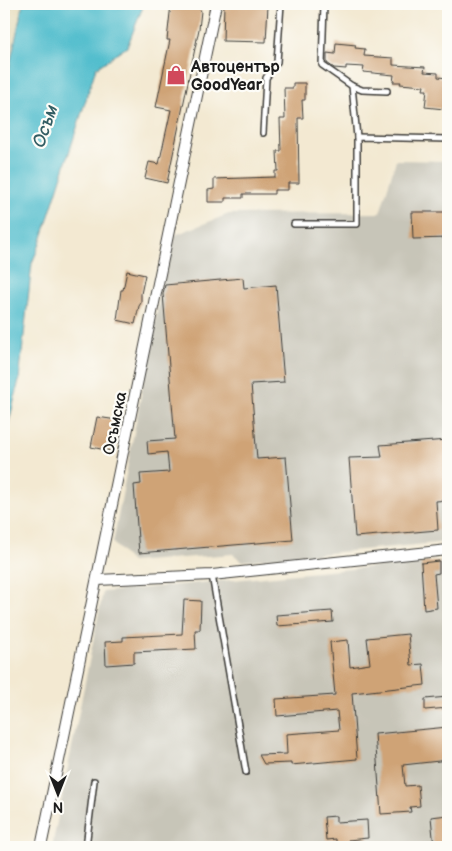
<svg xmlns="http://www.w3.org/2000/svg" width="452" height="851" font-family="'Balsamiq Sans',sans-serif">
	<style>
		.built { fill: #e5dbba }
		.industrial { fill: #c7c5b8 }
		.water { fill: #52becd; stroke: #376d74 }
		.building { fill: #cfa376 }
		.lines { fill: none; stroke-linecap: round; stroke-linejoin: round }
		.lane-casing { stroke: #3c3b37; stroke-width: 8 }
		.street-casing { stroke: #3c3b37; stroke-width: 12 }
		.lane { stroke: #fff; stroke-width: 5 }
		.street { stroke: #fff; stroke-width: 10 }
		.labels { text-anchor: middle; stroke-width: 4.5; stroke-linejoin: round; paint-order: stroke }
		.poi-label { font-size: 16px; font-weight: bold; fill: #1c1c1c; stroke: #fdfcf7; text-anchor: start }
		.street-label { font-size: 16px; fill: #1c1c1c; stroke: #fdfcf7 }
		.water-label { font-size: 18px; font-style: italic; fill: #325d63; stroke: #fdfcf7 }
	</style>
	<rect width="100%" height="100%" fill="#fdfcf7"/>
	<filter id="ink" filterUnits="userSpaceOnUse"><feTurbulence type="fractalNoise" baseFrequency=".02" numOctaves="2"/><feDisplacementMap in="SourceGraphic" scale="10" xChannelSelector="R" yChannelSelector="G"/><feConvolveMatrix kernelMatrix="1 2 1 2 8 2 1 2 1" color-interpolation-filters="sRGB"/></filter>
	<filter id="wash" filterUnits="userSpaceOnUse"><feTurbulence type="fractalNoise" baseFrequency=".0096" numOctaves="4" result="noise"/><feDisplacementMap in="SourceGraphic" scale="20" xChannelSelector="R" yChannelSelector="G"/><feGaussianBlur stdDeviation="1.12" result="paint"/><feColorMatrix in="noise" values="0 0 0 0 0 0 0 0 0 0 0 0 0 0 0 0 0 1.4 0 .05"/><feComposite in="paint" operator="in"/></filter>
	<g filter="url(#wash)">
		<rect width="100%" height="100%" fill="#f3e9d2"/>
		<path class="built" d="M4 4H23L4 92Z"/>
		<g class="industrial">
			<path d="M396 160 448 161V542L242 561 233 554 131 562 113 543 162 285 175 235 229 214 380 213Z"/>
			<path d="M448 560V847H52L103 592Z"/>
		</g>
		<path class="water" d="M23 4H144L127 47 96 68 40 244 32 263 19 380 4 443V92Z"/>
		<g id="blocks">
			<g class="building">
				<path d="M171 4 197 6 201 11 199 29 167 183 145 178 149 162 159 164 171 110 156 107 170 40H167Z"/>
				<path d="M224 4 268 5 266 42 223 41Z"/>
				<path d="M336 43 356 45 355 48 365 49 364 56 393 58V65L425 67 424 72 438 73V77L448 78V97L445 96 444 109 425 107 427 90H423L424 86 400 84 401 82H393L394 75 363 72 364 67 346 66V69L334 68 327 63V53L335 54Z"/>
				<path d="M293 83H305V100H302L303 118H298L299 183H288V190H274V194H243V198H225V202H208V190L214 189V179L275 177V171H278L277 151H281L280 119H285L284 88H293Z"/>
				<path d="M412 212H448V238L413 239Z"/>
				<path d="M127 271 145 275 141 294V303L139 306 135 324 117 320 121 290H123Z"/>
				<path d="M243 278 244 288 276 285 284 382 251 384 257 459 286 457 293 540 139 553 134 485 141 484 140 474 169 472 167 452 148 454 147 441 175 439 163 294 165 285Z"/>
				<path d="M97 417 117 420 111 451 91 447Z"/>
				<path d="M448 440V500L436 501 438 530 355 537 349 458 382 457 380 445Z"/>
				<path d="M439 561V573L434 574 437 608 424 610 421 563Z"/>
				<path d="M184 600 201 601 200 630H195L196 649 134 652V663L106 665 105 642 123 641V637L182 634Z"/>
				<path d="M332 611 333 622 277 626 276 615Z"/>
				<path d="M408 634 411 665 423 664 425 685 352 693 357 759 291 765V763L264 764 259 755 287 754 286 734 339 730 337 711 277 716 276 699 335 695 330 642 348 640 350 667 370 664 367 638Z"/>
				<path d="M448 697V708L425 710V699Z"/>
				<path d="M448 727V760L403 765 405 786 418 785 420 806 410 807 411 812 381 814 375 734Z"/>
				<path d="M448 815V847H434L431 817Z"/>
				<path d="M336 816V822L367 820 368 838 348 840 349 847H336V839L326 840 324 817Z"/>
			</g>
		</g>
	</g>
	<g filter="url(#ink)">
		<use href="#blocks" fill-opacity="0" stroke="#3c3b37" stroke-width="1"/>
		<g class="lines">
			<defs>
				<g id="lane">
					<path d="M324 4 322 65 352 86 362 90 387 91"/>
					<path d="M4 20 7 4"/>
					<path d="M352 86 357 137"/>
					<path d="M263 133 266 78 277 62 281 4"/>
					<path d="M294 224H357V137L448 139"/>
					<path d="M212 575 246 772"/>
					<path d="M86 847 94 781"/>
				</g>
				<g id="street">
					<path d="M97 580 212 575 448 550"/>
					<path d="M41 847 216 4"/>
				</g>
			</defs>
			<use href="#lane" class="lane-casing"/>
			<use href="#street" class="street-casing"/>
			<use href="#lane" class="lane"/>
			<use href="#street" class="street"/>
		</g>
	</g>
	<defs>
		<symbol id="shop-bare" viewBox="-9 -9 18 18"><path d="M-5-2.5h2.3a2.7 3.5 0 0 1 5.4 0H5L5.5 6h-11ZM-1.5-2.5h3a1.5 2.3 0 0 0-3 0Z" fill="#d1495b" stroke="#fdfcf7" stroke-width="2.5" paint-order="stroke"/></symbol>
	</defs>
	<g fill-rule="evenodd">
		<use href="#shop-bare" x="162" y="61" width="28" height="28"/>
	</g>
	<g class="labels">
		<g class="poi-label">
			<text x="191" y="72">Автоцентър<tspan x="191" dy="18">GoodYear</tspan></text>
		</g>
		<g class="street-label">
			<text transform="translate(114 423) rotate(-78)" y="6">Осъмска</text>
		</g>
		<g class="water-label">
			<text transform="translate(45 126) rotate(-71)" y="6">Осъм</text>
		</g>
	</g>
	<rect width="452" height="851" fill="none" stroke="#fdfcf7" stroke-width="20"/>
	<g transform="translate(58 794) rotate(180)" stroke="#fdfcf7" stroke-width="4" paint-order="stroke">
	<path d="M0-4L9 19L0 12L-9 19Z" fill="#1c1c1c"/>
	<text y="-8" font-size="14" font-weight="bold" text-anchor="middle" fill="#1c1c1c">N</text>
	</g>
</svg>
